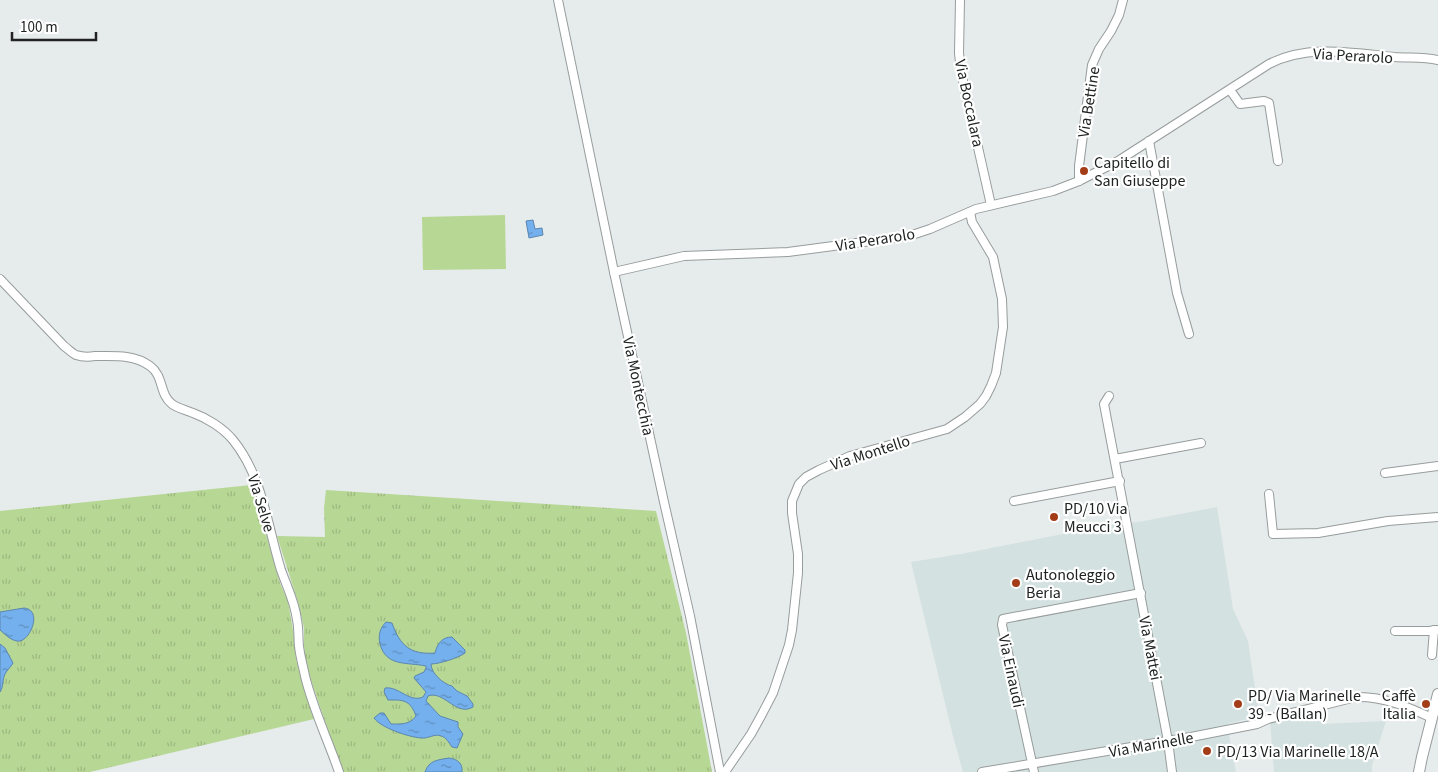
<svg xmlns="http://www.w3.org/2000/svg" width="1438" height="772" font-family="'Source Sans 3',sans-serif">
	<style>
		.built { fill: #d3e1e0 }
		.grass { fill: url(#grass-tufts) }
		.garden { fill: #b7d794 }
		.water { fill: url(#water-ripples); stroke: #5b86b0 }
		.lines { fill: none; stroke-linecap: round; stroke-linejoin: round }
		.minor-casing { stroke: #979c9c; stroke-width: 10 }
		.major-casing { stroke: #979c9c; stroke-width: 12 }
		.minor { stroke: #fff; stroke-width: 8 }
		.major { stroke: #fff; stroke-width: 10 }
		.poi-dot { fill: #a33d18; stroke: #fff; stroke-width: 2 }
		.labels { text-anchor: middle; stroke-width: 4.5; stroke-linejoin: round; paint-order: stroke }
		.street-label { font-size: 16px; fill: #212323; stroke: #fff }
		.poi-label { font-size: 16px; fill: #212323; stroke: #fff; text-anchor: start }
	</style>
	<defs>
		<pattern id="grass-tufts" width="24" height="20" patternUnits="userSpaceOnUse" patternTransform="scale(1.25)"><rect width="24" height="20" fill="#b7d794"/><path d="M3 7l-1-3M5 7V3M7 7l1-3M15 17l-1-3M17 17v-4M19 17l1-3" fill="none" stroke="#9db87f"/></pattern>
		<pattern id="water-ripples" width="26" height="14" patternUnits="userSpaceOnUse" patternTransform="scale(1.25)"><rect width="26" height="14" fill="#74b0ed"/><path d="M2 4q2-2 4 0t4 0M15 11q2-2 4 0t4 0" fill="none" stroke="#5f8fc0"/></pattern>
	</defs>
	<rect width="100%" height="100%" fill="#e6ebeb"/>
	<g class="built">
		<path d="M1217 507 1233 609 1248 641 1259 716 1227 724 1236 772H963L952 732 911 562 961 554 1053 536 1117 524 1139 522Z"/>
		<path d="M1322 710 1323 724 1386 721 1372 765V772H1274L1270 721Z"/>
	</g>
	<g class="grass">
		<path d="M251 485 255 496 280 583 288 601 294 636 296 659 306 696 314 719 90 772H0V511Z"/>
		<path d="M326 490 656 511 686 633 712 772H343L319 704 306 665 304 646V628L298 602 277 536 325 537 324 508Z"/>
	</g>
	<path class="garden" d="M505 215 506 269 423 270 422 217Z"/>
	<g class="water">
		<path d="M533 220 535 229 542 228 543 235 529 238 526 221Z"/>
		<path d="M24 608C44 610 29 644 17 641 10 640 5 634 0 630V612Z"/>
		<path d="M386 622 392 623C400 646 411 655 435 653 437 644 442 637 452 637L465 650V653C458 658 439 664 431 664 431 673 443 684 452 686L457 691 467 696 473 704V707C456 717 444 690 428 696L426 701 440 716 458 722V727L463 734 457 748 452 747C449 743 446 737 441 736 435 733 428 739 421 738 409 737 381 728 374 718L380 713H384L391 724C400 724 410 725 416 716 410 699 402 700 388 700L384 692 385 688C399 686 409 703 423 697L426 692 414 678 415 676 424 672 426 668V666C407 662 386 667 380 644 378 635 380 628 386 622Z"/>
		<path d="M0 644 5 648 13 663C11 667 7 670 5 674 2 680 4 686 0 692Z"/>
		<path d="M449 758C457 759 463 763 462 772H425C429 760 438 760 449 758Z"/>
	</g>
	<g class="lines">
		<defs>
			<g id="minor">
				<path d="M558 0 614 272 664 502 690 616 720 772"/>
				<path d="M960 0 959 53 961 72 991 205"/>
				<path d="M1230 90 1240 104 1264 101 1269 103 1278 161"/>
				<path d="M1149 141 1177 293 1189 334"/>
				<path d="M1079 181V166L1092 65 1099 49 1111 31 1119 15 1123 0"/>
				<path d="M614 272 684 256 788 252 909 236 930 229 976 209 1053 191 1079 181 1118 161 1269 64C1308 44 1353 53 1395 57 1409 58 1424 57 1438 60"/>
				<path d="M0 279 64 346C68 349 72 353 76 355 82 357 89 357 95 356 113 356 134 354 150 366 164 376 159 394 172 404 177 408 186 410 193 413 207 418 223 428 233 440 263 477 267 525 281 570 287 587 295 602 297 620 299 629 298 638 299 646 300 656 303 666 305 676 313 709 328 740 339 772"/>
				<path d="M1109 396 1104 404 1168 741 1172 772"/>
				<path d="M1115 459 1201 443"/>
				<path d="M1385 473 1438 466"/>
				<path d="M1269 494 1273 534 1318 533 1388 521 1438 517"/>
				<path d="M1014 501 1120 481"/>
				<path d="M1395 631H1429L1438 630"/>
				<path d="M1432 655 1434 630"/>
				<path d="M725 772 751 734 761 716 773 693 789 645 792 630 798 573V554L792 513V501L799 484 806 477 819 470 850 456 947 429 965 417 980 404 986 396 991 386 996 373 1003 327 1002 299 993 257 972 222 970 212"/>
				<path d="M982 772 1191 737 1257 724 1268 719 1356 697C1383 696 1408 707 1432 718"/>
				<path d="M1034 772 1002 625 1003 619 1141 593"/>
			</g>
			<path id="major" d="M1419 772 1422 757 1438 694"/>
		</defs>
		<use href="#minor" class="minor-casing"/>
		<use href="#major" class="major-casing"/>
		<use href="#minor" class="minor"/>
		<use href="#major" class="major"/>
	</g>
	<g class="poi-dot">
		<circle cx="1084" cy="171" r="5"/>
		<circle cx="1054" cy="517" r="5"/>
		<circle cx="1016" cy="583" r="5"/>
		<circle cx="1238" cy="704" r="5"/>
		<circle cx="1426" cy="704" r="5"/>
		<circle cx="1207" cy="751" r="5"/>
	</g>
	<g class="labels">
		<g class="street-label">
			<text transform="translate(1353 55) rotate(3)" y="6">Via Perarolo</text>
			<text transform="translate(1088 102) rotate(-81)" y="6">Via Bettine</text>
			<text transform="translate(970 103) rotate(78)" y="6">Via Boccalara</text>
			<text transform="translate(875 239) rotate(-9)" y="6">Via Perarolo</text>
			<text transform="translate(639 386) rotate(78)" y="6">Via Montecchia</text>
			<text transform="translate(870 452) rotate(-18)" y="6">Via Montello</text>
			<text transform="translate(262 503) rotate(73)" y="6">Via Selve</text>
			<text transform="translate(1151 648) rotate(79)" y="6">Via Mattei</text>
			<text transform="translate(1012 671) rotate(78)" y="6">Via Einaudi</text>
			<text transform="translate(1151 744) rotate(-10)" y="6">Via Marinelle</text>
		</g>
		<g class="poi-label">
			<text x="1094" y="168">Capitello di<tspan x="1094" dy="18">San Giuseppe</tspan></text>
			<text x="1064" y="514">PD/10 Via<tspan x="1064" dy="18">Meucci 3</tspan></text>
			<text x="1026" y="580">Autonoleggio<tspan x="1026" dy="18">Beria</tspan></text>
			<text x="1248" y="701">PD/ Via Marinelle<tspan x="1248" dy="18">39 - (Ballan)</tspan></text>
			<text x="1416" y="701" text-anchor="end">Caffè<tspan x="1416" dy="18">Italia</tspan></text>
			<text x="1217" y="757">PD/13 Via Marinelle 18/A</text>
		</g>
	</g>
	<path d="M12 32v8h84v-8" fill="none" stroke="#212323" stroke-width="2.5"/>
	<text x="20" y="32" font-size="15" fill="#212323" stroke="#ffffff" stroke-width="4" paint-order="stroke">100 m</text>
</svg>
